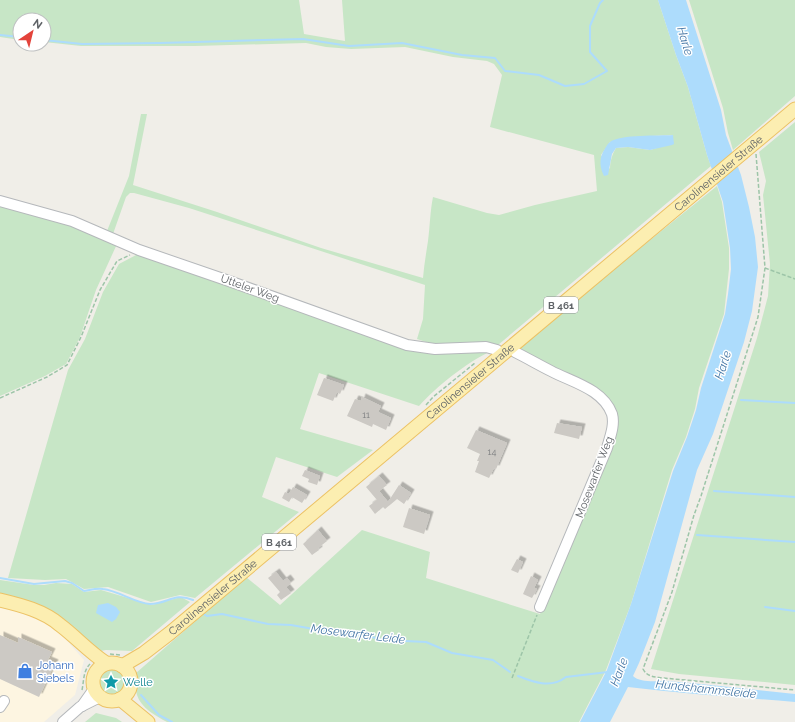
<svg xmlns="http://www.w3.org/2000/svg" width="795" height="722" font-family="Raleway,sans-serif">
	<style>
		.commercial { fill: #fdf5e1 }
		.green { fill: #c7e6c6; fill-rule: evenodd }
		.water { fill: #addcfc }
		.lines { fill: none; stroke-linecap: round; stroke-linejoin: round }
		.stream { stroke: #addcfc; stroke-width: 2 }
		.building { fill: #ccc9c4; filter: url(#shadow) }
		.minor-casing { stroke: #b5b8bb; stroke-width: 12 }
		.major-casing { stroke: #ecc265; stroke-width: 15 }
		.path { stroke: #9dc5a8; stroke-width: 1.5; stroke-dasharray: 4 2; stroke-linecap: butt }
		.minor { stroke: #fff; stroke-width: 10 }
		.major { stroke: #fceeb1; stroke-width: 13 }
		.labels { text-anchor: middle; stroke-width: 3; stroke-linejoin: round; paint-order: stroke }
		.number-label { font-size: 9px; fill: #7a7c7e }
		.shield { fill: #fff; stroke: #8f9295; stroke-width: 1 }
		.shield-label { font-size: 10px; font-weight: bold; fill: #5f6367 }
		.street-label { font-size: 11px; fill: #5f6367; stroke: #fff }
		.shop-label { font-size: 11px; fill: #366cbe; stroke: #fff; text-anchor: start }
		.culture-label { font-size: 11px; fill: #0d838f; stroke: #fff; text-anchor: start }
		.water-label { font-size: 12px; font-style: italic; fill: #4577a6; stroke: #fff }
	</style>
	<defs>
		<filter id="shadow"><feDropShadow dx="3.5" dy="-3.5" stdDeviation="0" flood-color="#0004"/></filter>
	</defs>
	<rect width="100%" height="100%" fill="#f0eee8"/>
	<path class="commercial" d="M0 605 17 609 55 627 84 660 75 695 44 722H0Z"/>
	<g class="green">
		<path d="M0 0H299L304 34 345 41 342 0H658L676 55 688 87 707 155 711 166 498 345 482 342 435 345 417 339 423 319 425 285 189 208 134 193H130L126 197 113 234 107 231 129 176 141 114H147L133 185 217 212 321 248 423 278C424 266 426 254 428 241 430 226 430 212 433 197L487 213 499 215 535 205 597 191 594 155 490 127 502 75 494 64 487 61 453 57 405 47 351 49 326 47 306 43 195 46H81L44 42V20H20V40L0 37ZM673 135 660 147 650 150 628 147 616 148C612 155 610 161 610 169L601 155 610 142 652 136Z"/>
		<path d="M689 0H795V96L733 150 728 133 723 108Z"/>
		<path d="M795 122V685L679 674 651 669 757 338 768 296 770 264 763 195 766 181 759 152Z"/>
		<path d="M717 186 722 202 729 248V269L724 314 699 388 695 409 686 437 672 470 631 604 606 670 579 722H167C156 716 141 708 137 695 135 689 136 679 136 673L246 577 280 605 362 530 430 552 426 578 540 614 609 450 614 414 600 393 515 349Z"/>
		<path d="M0 203 57 219 117 244 96 290 80 337 66 364 45 376 0 396Z"/>
		<path d="M138 254 406 348 491 351C466 363 437 386 419 406L319 373 300 429 373 450 337 477 276 457 262 497 299 512 195 598 180 595 151 602 108 587 84 589 66 579 45 580 8 578 68 370 85 339 103 292 119 264Z"/>
		<path d="M0 580 34 585H44L56 583 72 584 84 592 101 590 152 605 181 597 190 602 132 651 106 650 95 652 0 595Z"/>
		<circle cx="112" cy="681" r="14"/>
		<path d="M96 713 116 718 122 722H85Z"/>
	</g>
	<g class="water">
		<path d="M658 0H686L721 110 726 135 741 175 749 207 755 237 758 267 752 311 744 342 713 434 697 470 655 622 639 663 633 676C640 683 656 681 666 681 709 684 752 690 795 694V702C739 697 683 694 628 687L610 722H580L607 670 631 604 673 471 687 437 696 410 701 388 725 314 728 294 731 269 730 248 723 202 707 155 688 87 676 55Z"/>
		<path d="M673 135 674 144 672 145 650 150 628 147 616 148 612 154 608 175 604 176C600 168 599 160 603 152 605 149 607 144 610 142 621 134 659 136 673 135Z"/>
		<path d="M108 603 116 607 120 612 116 619 112 622 96 613 98 605Z"/>
	</g>
	<g class="lines">
		<g class="stream">
			<path d="M0 35 20 37"/>
			<path d="M44 40 82 44 160 43 303 39 349 46 402 43 462 55 495 58 505 71 539 75 565 86 584 84 607 71 590 52V26L600 3 603 0"/>
			<path d="M741 400 795 403"/>
			<path d="M714 491 795 497"/>
			<path d="M697 535 795 542"/>
			<path d="M0 578 34 584 65 581 72 583 84 591C90 590 97 588 103 589 119 591 135 603 150 604 168 604 174 592 193 600"/>
			<path d="M765 607 795 611"/>
			<path d="M202 613 207 616 222 614 268 624 291 625 325 631 368 636 384 640 426 642 452 653 493 660 510 672"/>
			<path d="M518 676C533 682 551 689 566 677L608 672"/>
			<path d="M141 695 159 715 172 722"/>
		</g>
	</g>
	<g class="building">
		<path d="M324 378 344 385 340 394 337 392 333 401 317 395Z"/>
		<path d="M362 397 381 406 378 412 391 418 386 430 373 424 372 427 347 416 355 399 361 401Z"/>
		<path d="M557 423 582 427 579 439 554 433Z"/>
		<path d="M476 430 507 443 496 469 494 468 489 478 475 472 479 461H477L480 454 467 448Z"/>
		<path d="M305 470 320 476 317 485 308 482 309 479 302 476Z"/>
		<path d="M379 476 387 485 379 491 388 502 399 485 411 493 404 504 397 499 385 509 383 507 375 514 369 506 377 500 366 487Z"/>
		<path d="M293 487 307 495 302 503 292 497 289 502 282 498 285 492 289 494Z"/>
		<path d="M409 508 430 515 424 534 403 527Z"/>
		<path d="M318 530 327 541 318 548 319 550 312 555 303 544Z"/>
		<path d="M517 559 523 562 518 573 511 570Z"/>
		<path d="M276 572 283 581 287 578 291 583 286 587 291 593 281 600 277 595 280 592 268 578Z"/>
		<path d="M531 576 538 580 534 588 537 589 532 598 523 594Z"/>
		<path d="M0 635 18 643V637L52 652 48 660 55 663 39 697 0 679Z"/>
	</g>
	<g class="lines">
		<defs>
			<g id="minor">
				<path d="M0 201 72 221 139 250 229 281 407 345 435 349 486 347 497 350 502 355"/>
				<path d="M511 347 515 352C527 358 539 365 551 371 572 382 603 389 612 414 615 425 610 437 607 448L540 607"/>
				<path d="M82 706 94 689"/>
				<path d="M0 707 4 701"/>
				<path d="M63 722 80 707 100 697"/>
			</g>
			<g id="major">
				<path d="M0 600C21 605 44 611 60 625 76 637 89 652 106 663"/>
				<circle cx="112" cy="682" r="19"/>
				<path id="s1" d="M122 666 144 653 170 633 795 109"/>
				<path d="M120 699 148 722"/>
			</g>
		</defs>
		<use href="#minor" class="minor-casing"/>
		<use href="#major" class="major-casing"/>
		<g class="path">
			<path d="M756 154 765 268 758 317 701 496 694 515 672 592 643 669C647 677 655 677 663 678L795 690"/>
			<path d="M765 268 795 279"/>
			<path d="M0 398 47 377 67 365 81 337 100 290 117 261 130 255"/>
			<path d="M426 405 433 397 475 363"/>
			<path d="M110 654 120 655"/>
			<path d="M512 678 537 615"/>
			<path d="M82 690C84 681 83 671 90 664"/>
		</g>
		<use href="#minor" class="minor"/>
		<use href="#major" class="major"/>
	</g>
	<defs>
		<symbol id="shop-bare" viewBox="-9 -9 18 18"><path d="M-5-2.5h2.3a2.7 3.5 0 0 1 5.4 0H5L5.5 6h-11ZM-1.5-2.5h3a1.5 2.3 0 0 0-3 0Z" fill="#3f7fe0" stroke="#fff" stroke-width="2.5" paint-order="stroke"/></symbol>
		<symbol id="sight-bare" viewBox="-9 -9 18 18"><path d="M0-6L1.8-2.2L6-1.7L2.9 1.2L3.7 5.4L0 3.3L-3.7 5.4L-2.9 1.2L-6-1.7L-1.8-2.2Z" fill="#0f9aa8" stroke="#fff" stroke-width="2.5" paint-order="stroke"/></symbol>
	</defs>
	<g fill-rule="evenodd">
		<use href="#shop-bare" x="14" y="660" width="22" height="22"/>
		<use href="#sight-bare" x="100" y="671" width="22" height="22"/>
	</g>
	<g class="labels">
		<g class="number-label">
			<text x="366" y="418">11</text>
			<text x="492" y="455">14</text>
		</g>
		<g class="shield">
			<rect x="544" y="297" width="34" height="16" rx="3"/>
			<rect x="262" y="534" width="34" height="16" rx="3"/>
		</g>
		<g class="shield-label">
			<text x="561" y="309">B 461</text>
			<text x="279" y="546">B 461</text>
		</g>
		<g class="street-label">
			<text dy="4" stroke="none"><textPath href="#s1" startOffset="774">Carolinensieler Straße</textPath></text>
			<text transform="translate(250 288) rotate(20)" y="4">Utteler Weg</text>
			<text dy="4" stroke="none"><textPath href="#s1" startOffset="450">Carolinensieler Straße</textPath></text>
			<text transform="translate(594 477) rotate(-69)" y="4">Mosewarfer Weg</text>
			<text dy="4" stroke="none"><textPath href="#s1" startOffset="114">Carolinensieler Straße</textPath></text>
		</g>
		<g class="shop-label">
			<text x="37" y="669">Johann<tspan x="37" dy="13">Siebels</tspan></text>
		</g>
		<g class="culture-label">
			<text x="123" y="686">Welle</text>
		</g>
		<g class="water-label">
			<text transform="translate(685 41) rotate(73)" y="4">Harle</text>
			<text transform="translate(723 365) rotate(-72)" y="4">Harle</text>
			<text transform="translate(358 634) rotate(7)" y="4">Mosewarfer Leide</text>
			<text transform="translate(619 672) rotate(-69)" y="4">Harle</text>
			<text transform="translate(706 689) rotate(6)" y="4">Hundshammsleide</text>
		</g>
	</g>
	<g transform="translate(32 32) rotate(35)"><circle r="19" fill="#ffffff" stroke="#bfc1c2"/>
	<path d="M0-3L7 15L0 10L-7 15Z" fill="#e3433b"/>
	<text y="-6" font-size="11" font-weight="bold" text-anchor="middle" fill="#5f6367">N</text>
	</g>
</svg>
